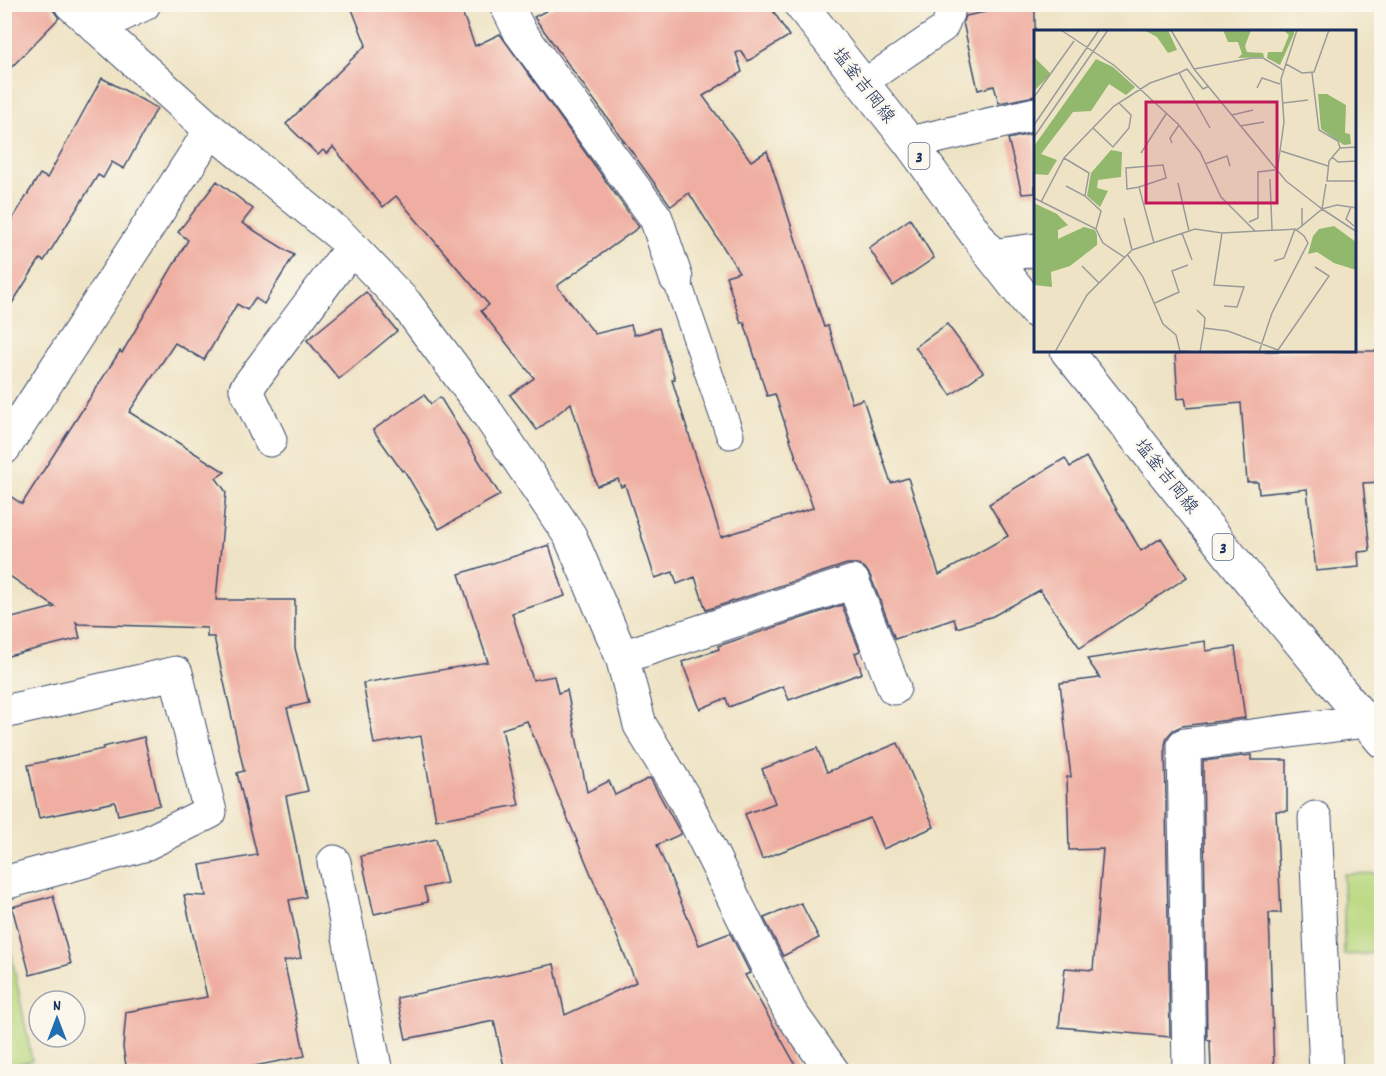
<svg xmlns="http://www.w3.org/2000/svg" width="1386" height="1076" font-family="Dekko,'Klee One',sans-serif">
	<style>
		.green { fill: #b8d77e; stroke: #6a836e; stroke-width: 1.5 }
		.building { fill: #efaea1 }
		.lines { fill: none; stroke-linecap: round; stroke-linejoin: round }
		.lane-casing { stroke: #3b4a6d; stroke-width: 29 }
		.street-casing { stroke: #3b4a6d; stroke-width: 35 }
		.primary-casing { stroke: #3b4a6d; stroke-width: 35 }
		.lane { stroke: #fff; stroke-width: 27 }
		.street { stroke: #fff; stroke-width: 33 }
		.primary { stroke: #fff; stroke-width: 33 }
		.labels { text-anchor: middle; stroke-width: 4.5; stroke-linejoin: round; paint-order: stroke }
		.shield { fill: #fbf7ec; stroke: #5e6b89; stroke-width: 1.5 }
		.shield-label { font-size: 16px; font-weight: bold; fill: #1b2f5e }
		.street-label { font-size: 18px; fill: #1b2f5e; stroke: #fbf7ec }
		.inset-road { fill: none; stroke: #9a9b9b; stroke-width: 1.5 }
		.view { fill: #c2185b; fill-opacity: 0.15; stroke: #c2185b; stroke-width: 3 }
		.inset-edge { fill: none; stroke: #1b2f5e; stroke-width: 3 }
	</style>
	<rect width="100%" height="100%" fill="#fbf7ec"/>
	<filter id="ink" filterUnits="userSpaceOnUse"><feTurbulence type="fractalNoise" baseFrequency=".0167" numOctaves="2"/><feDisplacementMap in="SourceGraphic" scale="12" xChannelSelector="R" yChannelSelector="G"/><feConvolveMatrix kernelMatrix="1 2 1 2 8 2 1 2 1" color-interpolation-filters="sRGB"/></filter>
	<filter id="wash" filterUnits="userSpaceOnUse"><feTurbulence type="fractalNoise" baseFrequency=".008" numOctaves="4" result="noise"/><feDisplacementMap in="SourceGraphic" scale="24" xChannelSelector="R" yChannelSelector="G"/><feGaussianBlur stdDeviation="1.35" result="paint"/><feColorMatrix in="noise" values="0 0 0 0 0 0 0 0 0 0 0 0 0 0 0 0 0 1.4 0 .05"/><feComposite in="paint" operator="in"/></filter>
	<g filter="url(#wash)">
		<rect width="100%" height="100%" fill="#eee3c4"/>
		<g class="green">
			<path d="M1381 873V953L1344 955V874Z"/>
			<path d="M5 922 32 1060 5 1067H4Z"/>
		</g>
		<g id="blocks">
			<g class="building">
				<path d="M4 4H53V10L59 18 4 75Z"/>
				<path d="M350 4H459L475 46 500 34 639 227 557 286 595 334 631 325 634 335 659 328 675 379 672 380 721 537 813 508 775 394 767 396 744 322 741 323 726 276 739 272 689 193 671 206 534 17 559 4H769L789 36 748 61 741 51 736 53 742 72 703 96 751 161 767 151 824 327 828 326 852 403 863 399 891 483 908 478 939 575 1008 536 989 504 1065 458 1070 467 1086 457 1141 551 1161 538 1187 577 1080 648 1040 590 993 616 957 628 954 619 895 639 870 575 865 568 857 564H847L706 610 695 577 677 584 673 572 655 578 625 485 621 487 618 479 597 486 571 403 537 430 510 395 534 378 481 311 489 305 396 196 383 207 333 147 327 154 323 150 318 155 286 124 366 45Z"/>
				<path d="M1023 4H1035V96L999 103 994 86 978 90 963 22 966 16Z"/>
				<path d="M102 78 157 108 124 169 112 162 103 178 98 175 44 261 40 259 4 316 5 231 40 174 47 178Z"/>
				<path d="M1035 133V193L1022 194 1008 139Z"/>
				<path d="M217 181 253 209 242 223 294 255 264 304 255 298 247 310 237 304 204 360 175 343 129 412 225 472 216 478 226 492 216 600H295V648L309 703 287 708 308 791 286 796 306 897 289 900 301 958 284 961 305 1056 230 1071H127L123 1048 126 1012 207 997 184 895 206 896 200 865 257 855 237 773 244 771 214 637H207V628L79 624 76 622 80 638 4 657V620L55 607 4 572V492L22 504 120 351 122 353 188 240 178 232Z"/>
				<path d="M910 219 934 258 893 286 869 248Z"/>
				<path d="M366 292 397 331 339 379 307 340Z"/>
				<path d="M947 324 983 372 951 395 915 347Z"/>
				<path d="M1203 351H1382V482L1363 483 1370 551 1358 552 1359 567 1316 571 1307 489 1259 494 1258 482H1247L1241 403 1187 408 1185 398 1178 399 1175 354Z"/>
				<path d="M424 395 431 404 440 397 500 495 439 529 404 470 402 471 373 430Z"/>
				<path d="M549 545 565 596 512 613 533 680 554 676 558 693 567 690 587 792 609 781 615 795 650 778 681 834 657 845 699 945 730 933 750 973 745 975 799 1071H505L494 1021 406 1039 397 998 554 964 565 1015 636 982 527 721 502 729 519 805 436 820 421 736 374 744 363 683 488 662 459 574Z"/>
				<path d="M842 605 860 651 855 653 862 673 789 700 783 686 729 707 726 698 700 709 682 662 719 649 718 646Z"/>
				<path d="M1205 641 1206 651 1235 647 1245 718 1182 726 1173 730 1167 737 1165 745 1170 1037 1059 1027 1065 968 1093 970 1103 849 1069 850 1067 777H1071L1060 683 1100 678 1087 659Z"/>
				<path d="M144 737 160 805 118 815 115 802 39 818 28 765 103 749V747Z"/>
				<path d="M898 743 934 827 883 849 870 818 762 859 745 814 775 803 762 769 817 748 827 772Z"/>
				<path d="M1251 755V760H1287V811H1276L1281 913H1269L1274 1071H1211L1210 1041 1207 1040 1203 761Z"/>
				<path d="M436 839 447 883 424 888 428 902 374 914 361 856Z"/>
				<path d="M53 896 71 964 30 975 12 907Z"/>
				<path d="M801 903 819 938 783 956 764 918Z"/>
			</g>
		</g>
	</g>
	<g filter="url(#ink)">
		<use href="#blocks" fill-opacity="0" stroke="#3b4a6d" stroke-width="1.5"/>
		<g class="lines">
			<defs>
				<g id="lane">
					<path d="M862 84 944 28 954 4"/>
					<path d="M676 278 730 435"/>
				</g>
				<g id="street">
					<path d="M71 4 211 130 340 235 406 304 488 414 570 536 622 657 640 725 684 798 790 1012 833 1072"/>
					<path d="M506 4 520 32 656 218 676 278"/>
					<path d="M96 27 144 4"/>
					<path d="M910 143 1035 114"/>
					<path d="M992 256 1035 250"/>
					<path d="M270 440 246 389 352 247"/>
					<path d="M4 448 211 130"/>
					<path d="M622 657 853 582 894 688"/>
					<path d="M4 712 176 673 210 812 143 845 4 883"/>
					<path d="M1315 818 1326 1072"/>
					<path d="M334 862 376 1072"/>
					<path d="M1189 1072 1184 745 1365 721"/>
				</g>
				<g id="primary">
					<path d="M800 4 910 143 992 256 1035 311"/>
					<path d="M1067 351 1271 607 1382 741"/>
				</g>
			</defs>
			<use href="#lane" class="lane-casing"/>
			<use href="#street" class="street-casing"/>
			<use href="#primary" class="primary-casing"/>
			<use href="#lane" class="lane"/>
			<use href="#street" class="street"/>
			<use href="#primary" class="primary"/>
		</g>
	</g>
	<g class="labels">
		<g class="shield">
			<rect x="908.5" y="143" width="21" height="26" rx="4.5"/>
			<rect x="1212.5" y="534" width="21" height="26" rx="4.5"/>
		</g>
		<g class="shield-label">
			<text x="919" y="162">3</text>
			<text x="1223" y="553">3</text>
		</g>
		<g class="street-label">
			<text transform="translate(864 85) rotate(52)" y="6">塩釜吉岡線</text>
			<text transform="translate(1167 476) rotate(51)" y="6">塩釜吉岡線</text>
		</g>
	</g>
	<g transform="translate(1034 30)">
		<rect width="322" height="322" fill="#eee3c4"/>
		<path d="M110 0H134L143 20 134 23 123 7ZM189 0H217L211 16 213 22 229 23 230 27 204 28 208 24 204 12H194ZM249 0H260V4L246 35 233 28 234 22H248L255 5ZM0 27 17 44 0 61ZM62 29 79 37 101 57 92 65 75 54 57 81 39 82 7 124 23 130 14 145 0 144V116ZM284 64H293L312 75 311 103 316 104 317 114 310 115 287 99ZM77 120 88 122 87 147 64 150 63 158 74 161 66 177 53 166 57 143ZM0 173 23 184 34 195 24 200V209L50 197 61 200 63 205V215L36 236 17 242 18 257 0 255ZM300 196 322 212V240L300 233 283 222 274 224 279 206 285 199Z" fill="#92b86d"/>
		<path class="inset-road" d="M27 0 81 36 144 94 166 122 187 167 221 201M137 0 160 39 252 151 288 179 303 175 323 178M252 34 268 43 280 42 295 0M160 39 218 28H229L249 40M145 43 153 39 169 59 175 56M278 43 285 100 304 111 306 118M223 58 228 48 246 54M0 67 40 11M249 73 274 70M198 85 219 80M0 95 65 0M206 96 230 92M59 98 79 117 95 98 97 85 85 73M0 107 74 0M138 113 136 108 145 95M323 117 306 118 295 131 293 151H323M247 121 294 136M107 123 132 84M298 127 304 132 323 131M30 128 55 143 51 166M171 134 193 126 196 136M243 142 250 92 247 49 263 0M236 149 238 200M144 153 155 201M105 157 132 148 129 135 92 138 93 159 105 157 120 213M0 168 62 199 67 181 51 166 32 156M7 172 30 128 80 76 116 53 145 43 176 98M317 177 312 189 320 196M268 178V197M288 179 323 202M90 188 98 220M215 192 224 188V142L241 140M62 199 69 213 90 227M148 203 158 230M188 203 180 255 210 257 203 277 190 276M93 224 109 247 129 294 142 305 146 321 163 322M48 236 65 253M121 273 145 262 138 241 154 235M163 280 171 288 170 298 194 301 244 320 295 246 281 237M21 322 53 265 98 220 161 199 188 203 264 199 288 179 292 154M166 322 170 298M225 322 238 283 274 213 270 206 261 199 250 228 240 231"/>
		<path class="view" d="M112 72H243V173H112Z"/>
		<rect width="322" height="322" class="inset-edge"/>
	</g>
	<rect width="1386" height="1076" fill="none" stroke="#fbf7ec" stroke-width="24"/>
	<g transform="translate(57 1019)"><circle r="28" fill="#fbf7ec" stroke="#a1a7b3" stroke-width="1.5"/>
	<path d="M0-4.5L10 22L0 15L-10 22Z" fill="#1f6fb2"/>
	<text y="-9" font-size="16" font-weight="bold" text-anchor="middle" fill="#1b2f5e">N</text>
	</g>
</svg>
